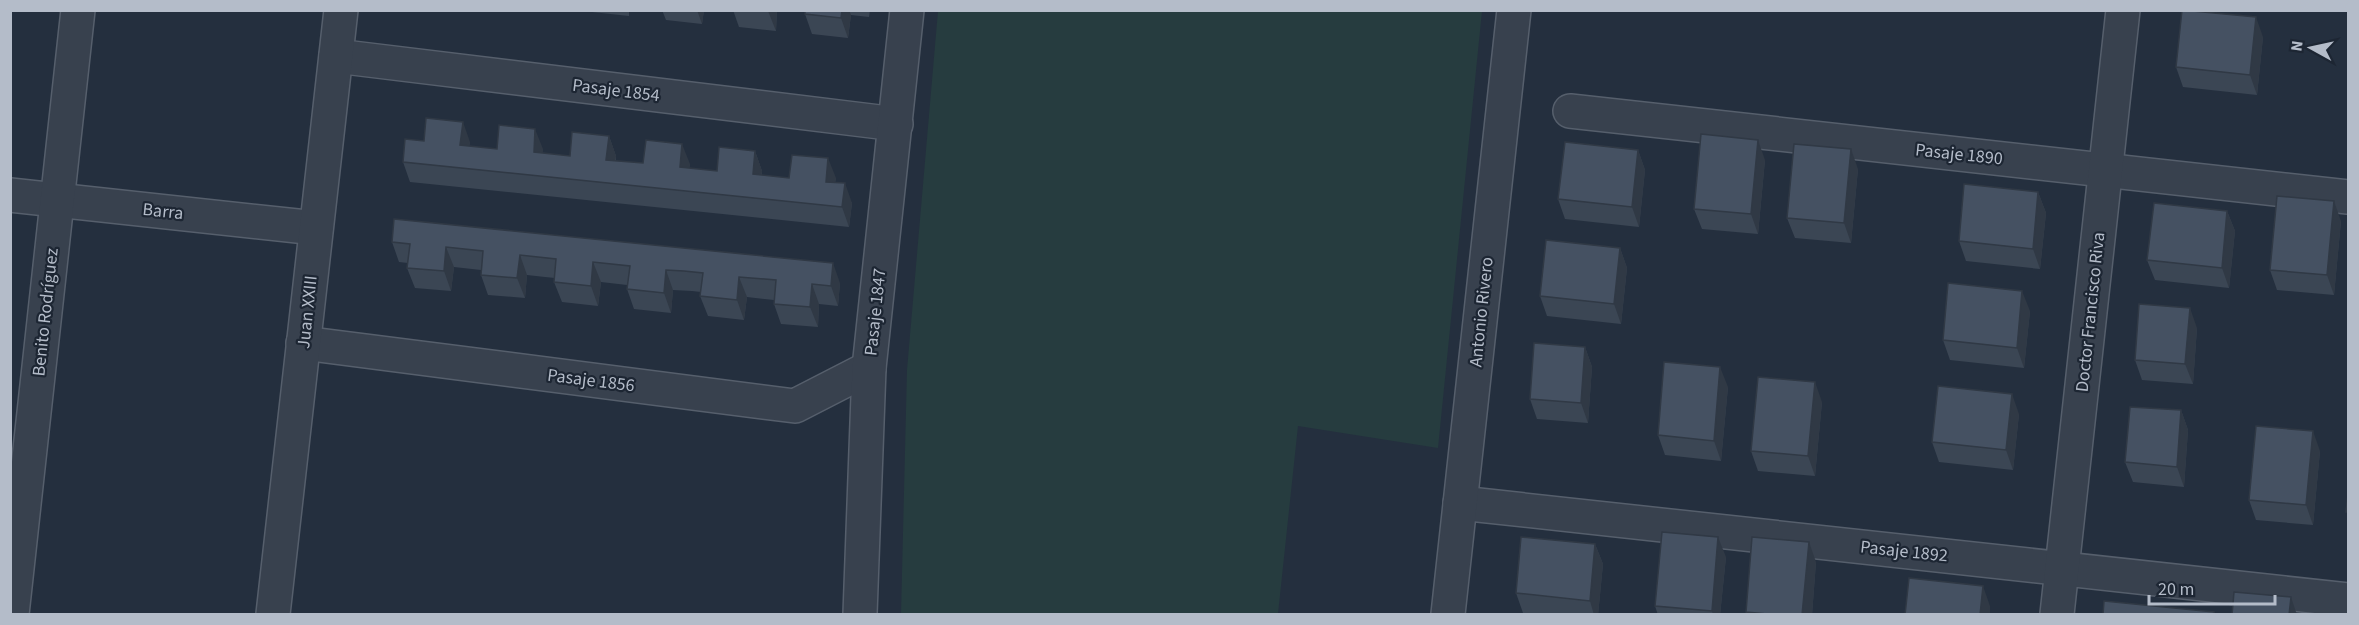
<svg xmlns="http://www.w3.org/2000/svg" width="2359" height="625" font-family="'Source Sans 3',sans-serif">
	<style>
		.green { fill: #263c3f }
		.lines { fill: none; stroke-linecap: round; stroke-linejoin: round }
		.street-casing { stroke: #565f6c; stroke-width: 36 }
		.street { stroke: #38414e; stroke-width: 33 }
		.wall { fill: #3b4654 }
		.shaded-wall { fill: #303945 }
		.building { fill: #455162; stroke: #303945; stroke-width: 1.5 }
		.labels { text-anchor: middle; stroke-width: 4.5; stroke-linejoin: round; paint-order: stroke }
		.street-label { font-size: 18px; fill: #b4bcc9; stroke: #1d2633 }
	</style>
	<rect width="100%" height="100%" fill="#242f3e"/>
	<path class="green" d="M938 11H1482L1438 448 1298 426 1278 614H901L907 370Z"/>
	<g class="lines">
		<defs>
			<g id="street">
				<path d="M336 56 896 124"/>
				<path d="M1570 111 2348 197"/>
				<path d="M10 195 316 228"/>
				<path d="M303 343 795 406 869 368"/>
				<path d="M1460 503 2348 600"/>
				<path d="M12 614 78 10"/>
				<path d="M273 614 341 10"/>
				<path d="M860 614 869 368 907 10"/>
				<path d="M1448 614 1514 10"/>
				<path d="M2057 614 2123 10"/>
			</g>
		</defs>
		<use href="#street" class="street-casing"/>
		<use href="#street" class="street"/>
	</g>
	<g class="wall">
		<path d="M592 10H629V16L592 12Z"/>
		<path d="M662 10H704L702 24 666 20Z"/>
		<path d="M733 10H777L776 31 739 27Z"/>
		<path d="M805 10H870L869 17 851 15 848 38 812 34 805 14Z"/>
		<path d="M2263 37 2257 95 2183 87 2176 67Z"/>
		<path d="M609 136 616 156V161L643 163 690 164 689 168 717 171 755 151 762 171V175L789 178H836L835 182 852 203 849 227 410 182 403 162 424 141 470 142 469 146 497 149H543L542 153 570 156Z"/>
		<path d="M1638 150 1645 170 1639 227 1565 219 1558 199Z"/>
		<path d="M1765 160 1758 234 1702 229 1694 209Z"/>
		<path d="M1858 169 1851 243 1795 238 1787 218Z"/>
		<path d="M2038 192 2046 213 2040 269 1966 261 1959 241Z"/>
		<path d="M2227 211 2235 231 2229 288 2155 280 2147 260Z"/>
		<path d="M2341 221 2334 295 2277 290 2270 270Z"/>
		<path d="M392 242 840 283 838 306 819 304 818 327 781 324 774 304V300L747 297 744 320 708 316 700 296 701 292 692 291 673 290 671 313 634 309 627 289V285L601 282 598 306 562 302 554 282 555 278 545 277 527 275 525 298 488 295 481 275V270L454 267 451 291 415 288 407 268 408 263 399 262Z"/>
		<path d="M1620 248 1627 268 1621 324 1547 316 1540 296Z"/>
		<path d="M2030 311 2024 368 1950 360 1943 340Z"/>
		<path d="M2197 328 2193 384 2142 380 2135 360Z"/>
		<path d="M1585 347 1592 367 1588 423 1537 419 1530 399Z"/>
		<path d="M1728 387 1721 461 1665 455 1658 435Z"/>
		<path d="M1822 402 1815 476 1758 471 1751 451Z"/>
		<path d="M2181 410 2188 430 2184 487 2133 482 2125 462Z"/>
		<path d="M2019 414 2013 470 1939 462 1932 442Z"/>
		<path d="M2320 451 2313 525 2256 520 2249 500Z"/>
		<path d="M1595 544 1603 564 1598 615H1536L1523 613 1516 593Z"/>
		<path d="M1726 557 1720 615H1658L1655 606Z"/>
		<path d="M1816 562 1812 615H1747L1746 612Z"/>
	</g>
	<g class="shaded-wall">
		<path d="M697 10H704L702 24Z"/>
		<path d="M768 10H777L776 31 768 11Z"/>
		<path d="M842 10H849L851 15 848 38 841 18Z"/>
		<path d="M2256 17 2263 37 2257 95 2250 75Z"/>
		<path d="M463 122 470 142 467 165 460 145Z"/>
		<path d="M535 129 543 149 541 172 534 152Z"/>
		<path d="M609 136 616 156 613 180 606 160Z"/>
		<path d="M1758 140 1765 160 1758 234 1751 214Z"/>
		<path d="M682 144 690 164 687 187 680 167Z"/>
		<path d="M1851 149 1858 169 1851 243 1844 223Z"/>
		<path d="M1638 150 1645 170 1639 227 1632 207Z"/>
		<path d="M755 151 762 171 760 194 753 174Z"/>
		<path d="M828 158 836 178 833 202 826 182Z"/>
		<path d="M845 183 852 203 849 227 842 207Z"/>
		<path d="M2038 192 2046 213 2040 269 2033 249Z"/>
		<path d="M2334 201 2341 221 2334 295 2327 275Z"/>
		<path d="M2227 211 2235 231 2229 288 2222 268Z"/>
		<path d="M446 247 454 267 451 291 444 271Z"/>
		<path d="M1620 248 1627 268 1621 324 1614 304Z"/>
		<path d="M520 255 527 275 525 298 517 278Z"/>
		<path d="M593 262 601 282 598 306 591 286Z"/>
		<path d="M833 263 840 283 838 306 831 286Z"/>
		<path d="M666 270 673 290 671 313 664 293Z"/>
		<path d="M739 277 747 297 744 320 737 300Z"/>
		<path d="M812 284 819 304 818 327 810 307Z"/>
		<path d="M2022 291 2030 311 2024 368 2017 348Z"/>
		<path d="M2190 308 2197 328 2193 384 2185 364Z"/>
		<path d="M1585 347 1592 367 1588 423 1581 403Z"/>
		<path d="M1720 367 1728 387 1721 461 1714 441Z"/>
		<path d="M1815 382 1822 402 1815 476 1808 456Z"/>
		<path d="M2012 394 2019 414 2013 470 2006 450Z"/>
		<path d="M2181 410 2188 430 2184 487 2177 467Z"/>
		<path d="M2313 431 2320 451 2313 525 2306 505Z"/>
		<path d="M1718 537 1726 557 1720 615H1713L1712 611Z"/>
		<path d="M1809 542 1816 562 1812 615H1802Z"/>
		<path d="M1595 544 1603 564 1598 615H1594L1590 601Z"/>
		<path d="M1983 586 1990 606V615H1980Z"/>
		<path d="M2291 597 2297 615H2289Z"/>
	</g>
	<g class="building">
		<path d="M805 10H842L841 18 805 14Z"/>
		<path d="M2182 10 2256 17 2250 75 2176 67Z"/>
		<path d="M426 118 463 122 460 145 497 149 499 125 535 129 534 152 570 156 572 132 609 136 606 160 643 163 646 140 682 144 680 167 717 171 719 147 755 151 753 174 789 178 792 155 828 158 826 182 845 183 842 207 403 162 405 139 424 141Z"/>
		<path d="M1701 134 1758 140 1751 214 1694 209Z"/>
		<path d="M1565 142 1638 150 1632 207 1558 199Z"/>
		<path d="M1794 144 1851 149 1844 223 1787 218Z"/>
		<path d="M1964 184 2038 192 2033 249 1959 241Z"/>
		<path d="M2277 196 2334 201 2327 275 2270 270Z"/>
		<path d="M2154 203 2227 211 2222 268 2147 260Z"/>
		<path d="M394 219 833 263 831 286 812 284 810 307 774 304 776 280 739 277 737 300 700 296 703 273 684 271 666 270 664 293 627 289 630 266 593 262 591 286 554 282 556 259 520 255 517 278 481 275 483 251 446 247 444 271 407 268 410 244 392 242Z"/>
		<path d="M1546 240 1620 248 1614 304 1540 296Z"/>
		<path d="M1948 283 2022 291 2017 348 1943 340Z"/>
		<path d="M2139 304 2190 308 2185 364 2135 360Z"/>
		<path d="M1534 343 1585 347 1581 403 1530 399Z"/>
		<path d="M1664 362 1720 367 1714 441 1658 435Z"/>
		<path d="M1758 377 1815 382 1808 456 1751 451Z"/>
		<path d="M1938 386 2012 394 2006 450 1932 442Z"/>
		<path d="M2130 407 2181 410 2177 467 2125 462Z"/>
		<path d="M2256 426 2313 431 2306 505 2249 500Z"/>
		<path d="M2349 486V512H2346Z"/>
		<path d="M1662 532 1718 537 1712 611 1655 606Z"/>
		<path d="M1521 537 1595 544 1590 601 1516 593Z"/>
		<path d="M1752 537 1809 542 1802 615H1778L1746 612Z"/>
		<path d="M1909 578 1983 586 1980 615H1905Z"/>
		<path d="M2234 592 2291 597 2289 615H2232Z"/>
		<path d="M2104 601 2214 612V615H2103Z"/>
	</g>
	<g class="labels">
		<g class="street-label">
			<text transform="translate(616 90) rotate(7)" y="6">Pasaje 1854</text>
			<text transform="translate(1959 154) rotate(6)" y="6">Pasaje 1890</text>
			<text transform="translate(163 211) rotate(6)" y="6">Barra</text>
			<text transform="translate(45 312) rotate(-84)" y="6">Benito Rodríguez</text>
			<text transform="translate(307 312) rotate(-84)" y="6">Juan XXIII</text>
			<text transform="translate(875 312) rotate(-84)" y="6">Pasaje 1847</text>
			<text transform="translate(1481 312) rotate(-84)" y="6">Antonio Rivero</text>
			<text transform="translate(2090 312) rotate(-84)" y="6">Doctor Francisco Riva</text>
			<text transform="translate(591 380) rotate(7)" y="6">Pasaje 1856</text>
			<text transform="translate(1904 551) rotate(6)" y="6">Pasaje 1892</text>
		</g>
	</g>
	<rect width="2359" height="625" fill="none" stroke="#b4bcc9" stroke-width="24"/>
	<g transform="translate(2311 48) rotate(278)" stroke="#1d2633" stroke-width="4.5" paint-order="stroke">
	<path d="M0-4.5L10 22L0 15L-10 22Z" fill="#b4bcc9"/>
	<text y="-9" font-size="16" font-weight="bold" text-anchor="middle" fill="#b4bcc9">N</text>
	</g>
	<path d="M2149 595v9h126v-9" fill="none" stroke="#b4bcc9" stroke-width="3"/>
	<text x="2158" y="595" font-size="18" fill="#b4bcc9" stroke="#1d2633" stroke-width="4.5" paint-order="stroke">20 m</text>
</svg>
